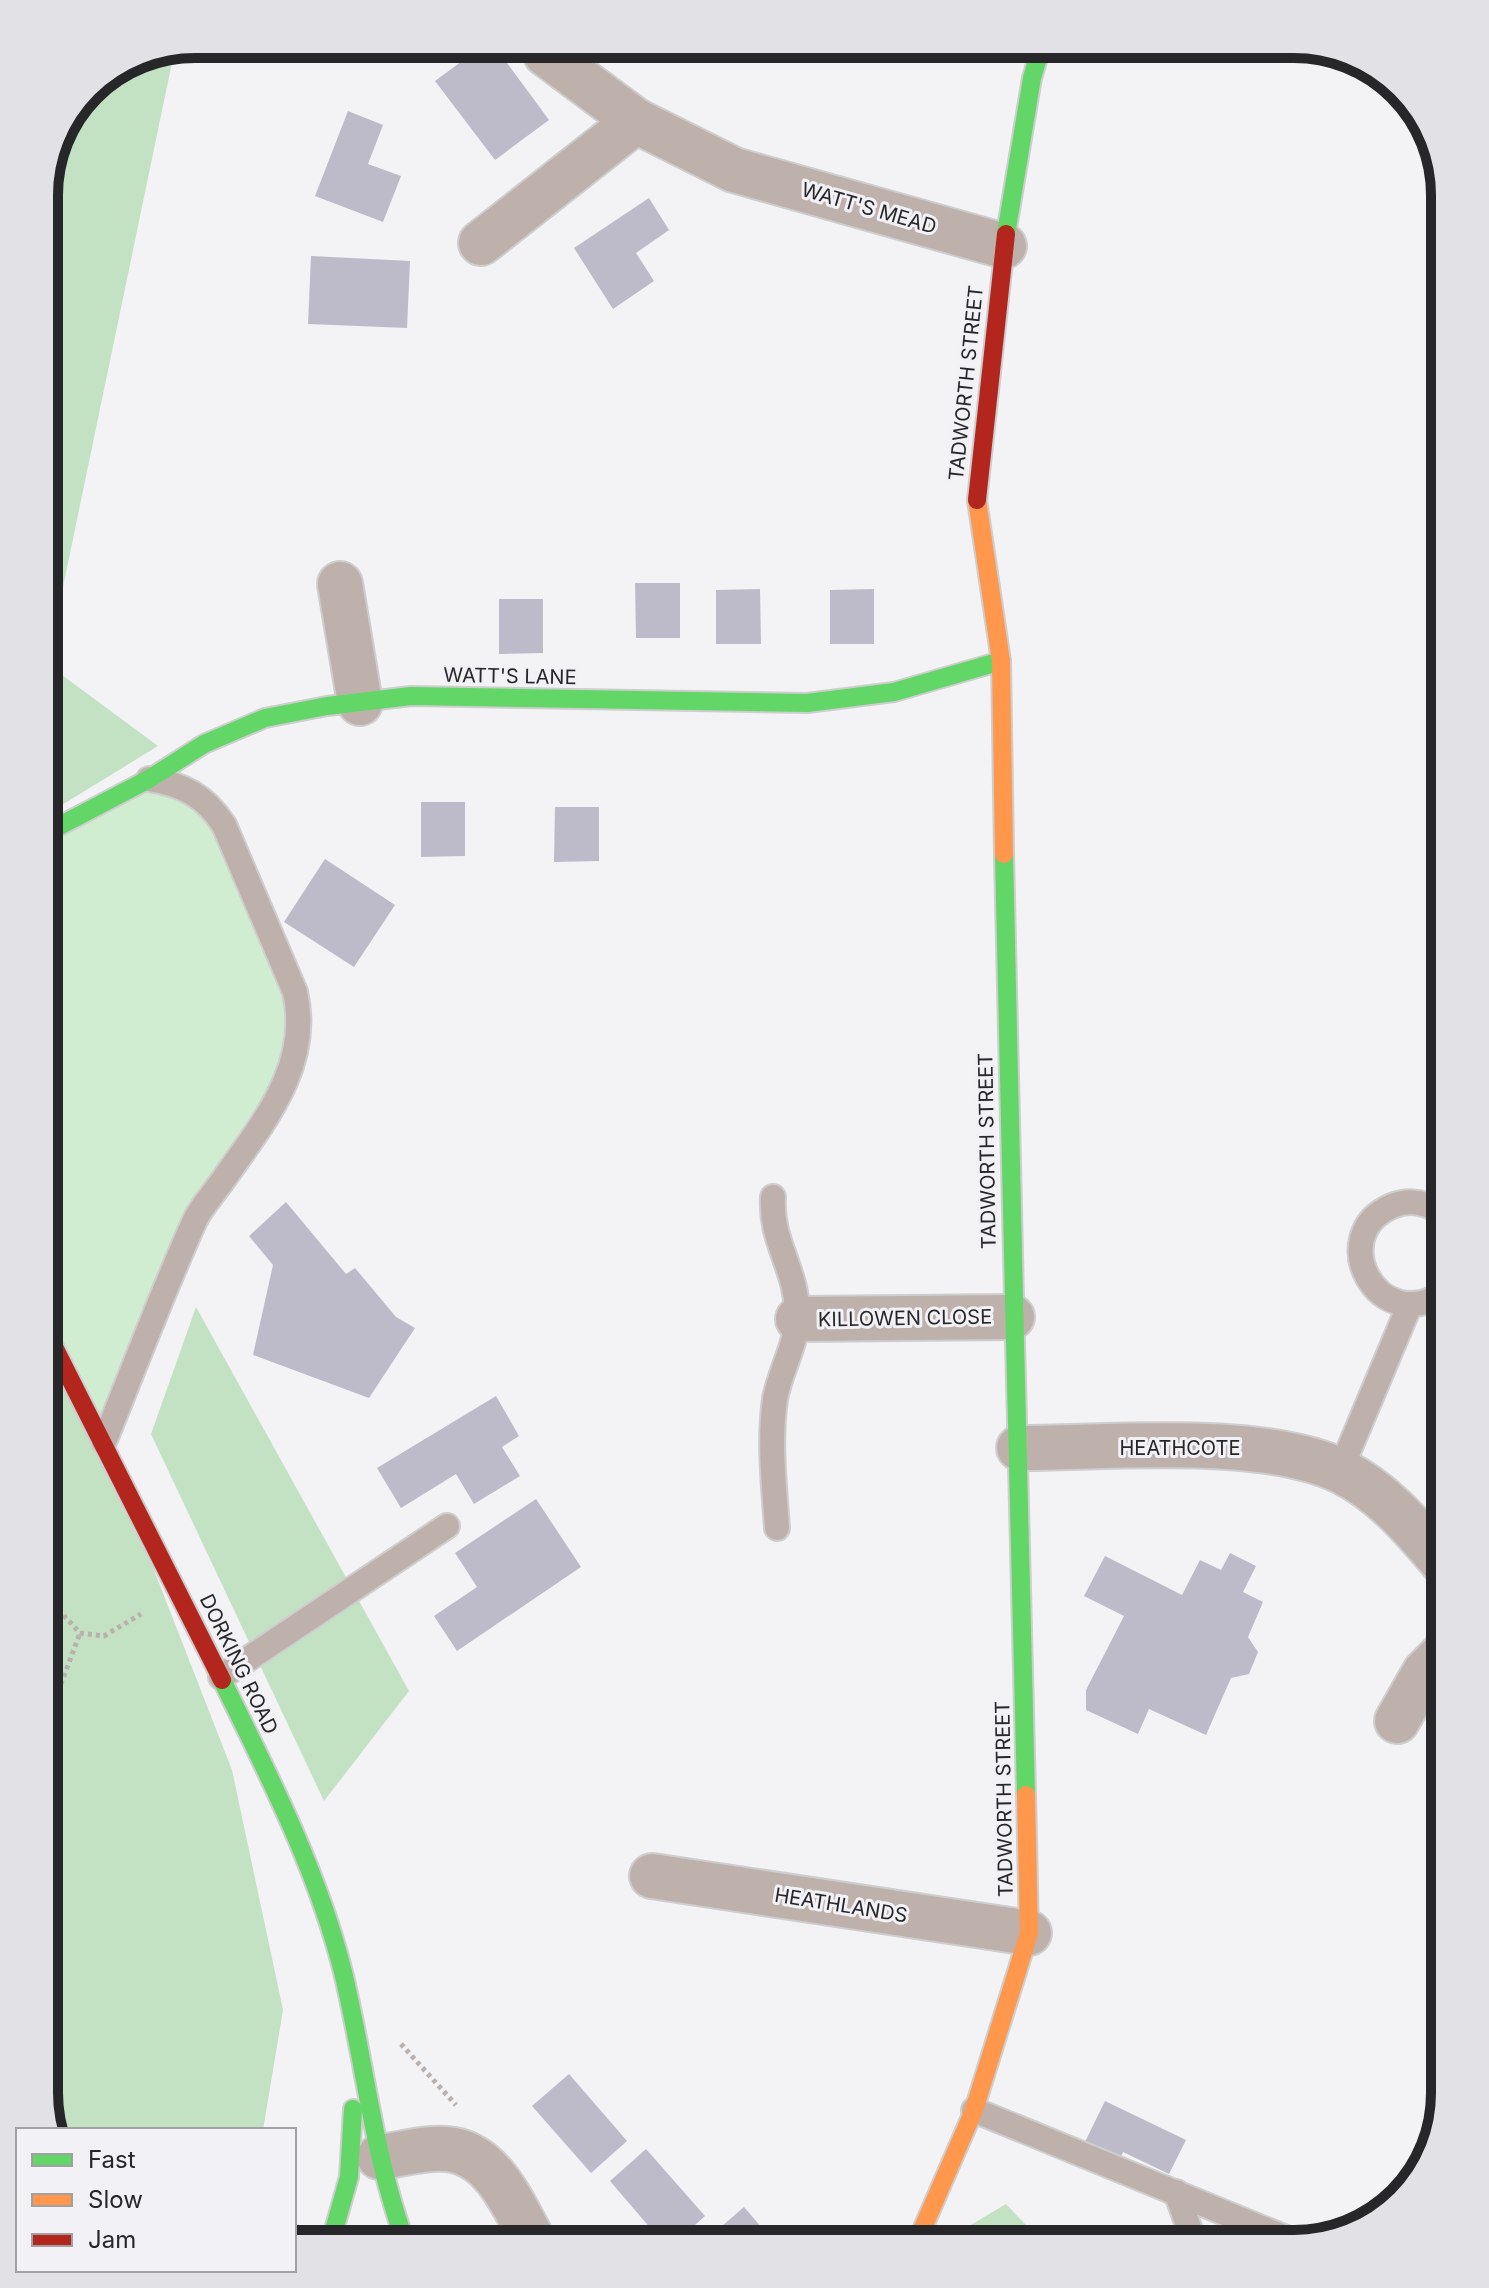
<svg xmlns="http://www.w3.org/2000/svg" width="1489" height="2288" font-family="Inter,sans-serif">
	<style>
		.green { fill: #d1edd1 }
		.forest { fill: #c3e2c3 }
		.building { fill: #bdbbca }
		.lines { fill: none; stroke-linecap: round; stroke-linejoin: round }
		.lane-casing { stroke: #cececf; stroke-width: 28 }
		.street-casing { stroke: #cececf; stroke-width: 48 }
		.fast-casing { stroke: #cececf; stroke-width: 22 }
		.slow-casing { stroke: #cececf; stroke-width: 22 }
		.jam-casing { stroke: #cececf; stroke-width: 22 }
		.path { stroke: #b8b1ae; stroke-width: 5; stroke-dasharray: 4 4; stroke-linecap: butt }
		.lane { stroke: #beb1ac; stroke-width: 24 }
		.street { stroke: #beb1ac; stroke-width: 44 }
		.fast { stroke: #63d668; stroke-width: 18 }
		.slow { stroke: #ff974d; stroke-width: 18 }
		.jam { stroke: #b3261e; stroke-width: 18 }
		.labels { text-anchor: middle; stroke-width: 6; stroke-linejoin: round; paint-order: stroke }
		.street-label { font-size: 20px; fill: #272729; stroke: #f2f1f6 }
		.rim { fill: none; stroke: #272729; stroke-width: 10 }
	</style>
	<rect width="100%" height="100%" fill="#f3f2f5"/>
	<path class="green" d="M149 779 194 791 295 992 298 1049 197 1217 104 1442 44 1327V834Z"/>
	<g class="forest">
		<path d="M175 48 47 664 158 746 44 816V186L89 88 138 55Z"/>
		<path d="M196 1307 409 1691 324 1801 151 1434Z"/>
		<path d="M44 1327 104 1442 232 1770 283 2010 263 2130H54L44 2093Z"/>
		<path d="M1006 2204 1044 2244H953L959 2232Z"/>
	</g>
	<g class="building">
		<path d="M485 44H493L549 120 495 160 435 81Z"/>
		<path d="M348 111 383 125 368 164 401 176 383 222 315 196Z"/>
		<path d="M649 198 669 230 636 253 654 281 613 309 574 248Z"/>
		<path d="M311 256 410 261 407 328 308 324Z"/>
		<path d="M635 583H680V638H636Z"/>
		<path d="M760 589 761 644H716V590Z"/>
		<path d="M874 589V644H830V590Z"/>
		<path d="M499 599H543V653L499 654Z"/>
		<path d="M421 802H465V856L421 857Z"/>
		<path d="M555 807H599V861L554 862Z"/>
		<path d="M325 859 395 905 354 967 284 922Z"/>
		<path d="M1443 1051H1445V1162L1435 1161Z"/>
		<path d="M286 1202 346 1274 355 1268 396 1317 415 1328 369 1398 253 1355 273 1265 249 1236Z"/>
		<path d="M1445 1385V1416L1433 1409Z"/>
		<path d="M496 1396 519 1436 502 1447 520 1476 474 1504 456 1474 401 1508 377 1468Z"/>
		<path d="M536 1499 581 1567 457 1651 434 1616 477 1587 455 1553Z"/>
		<path d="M1230 1553 1256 1566 1243 1592 1263 1602 1248 1637 1258 1652 1249 1674 1231 1678 1206 1735 1149 1709 1138 1734 1086 1710V1690L1124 1616 1084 1596 1105 1556 1182 1595 1200 1560 1221 1570Z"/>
		<path d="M569 2074 627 2141 591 2173 532 2106Z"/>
		<path d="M1105 2101 1186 2140 1169 2174 1123 2152 1120 2159 1085 2142Z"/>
		<path d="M646 2149 705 2216 674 2244H664L610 2181Z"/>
		<path d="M744 2207 776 2244H711L707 2239Z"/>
	</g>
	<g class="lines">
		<defs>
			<g id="lane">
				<path d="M773 1197C770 1243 798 1270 797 1316 797 1344 780 1371 775 1399 769 1441 774 1485 777 1528"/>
				<path d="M1445 1292C1378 1339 1324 1235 1392 1206 1411 1198 1428 1203 1445 1214"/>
				<path d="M104 1442C134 1368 162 1293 195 1220 202 1206 214 1193 223 1180 263 1123 312 1065 295 992L224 825C204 795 184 785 149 779"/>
				<path d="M1340 1471 1410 1304"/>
				<path d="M221 1677 447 1526"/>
				<path d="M974 2110 1298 2243"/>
				<path d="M1176 2192 1195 2244"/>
			</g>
			<g id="street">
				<path d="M543 44 546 54 636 121 734 170 1004 246"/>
				<path d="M481 243 636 121"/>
				<path d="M340 584 360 703"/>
				<path d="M798 1319 1012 1317"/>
				<path d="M1019 1448C1110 1448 1260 1433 1341 1471 1384 1492 1415 1530 1445 1565"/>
				<path d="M1397 1721 1425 1672 1445 1652"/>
				<path d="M652 1876 1029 1933"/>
				<path d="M379 2157C400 2155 425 2147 446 2149 494 2152 514 2208 535 2244"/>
			</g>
			<g id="fast">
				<path d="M1006 234 1032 78 1042 44"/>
				<path d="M44 834 149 779 204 744 265 718 327 706 411 696 807 703 894 692 1001 661"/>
				<path d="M1004 854C1009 1168 1020 1481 1026 1795"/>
				<path d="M222 1680C268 1774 317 1869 343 1972 365 2063 373 2155 406 2244"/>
				<path d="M330 2244 349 2177 353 2109"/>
			</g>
			<g id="slow">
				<path d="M977 500 1001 661 1004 854"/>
				<path d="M916 2244 974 2110 1029 1933 1026 1795"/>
			</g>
			<g id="jam">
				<path d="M977 500 1006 234"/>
				<path d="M44 1327 222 1680"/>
			</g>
		</defs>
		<use href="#lane" class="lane-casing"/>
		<use href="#street" class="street-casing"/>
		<use href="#fast" class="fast-casing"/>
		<use href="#slow" class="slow-casing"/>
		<use href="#jam" class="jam-casing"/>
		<g class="path">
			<path d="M44 1603 56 1607 80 1633 104 1636 141 1614"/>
			<path d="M44 1729 80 1633"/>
			<path d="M401 2044 456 2105"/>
		</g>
		<use href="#lane" class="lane"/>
		<use href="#street" class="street"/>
		<use href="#fast" class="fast"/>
		<use href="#slow" class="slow"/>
		<use href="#jam" class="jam"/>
	</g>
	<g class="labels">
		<g class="street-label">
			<text transform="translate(869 208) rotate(16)" y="7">WATT'S MEAD</text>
			<text transform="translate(966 383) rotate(-84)" y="7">TADWORTH STREET</text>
			<text transform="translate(510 676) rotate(1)" y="7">WATT'S LANE</text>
			<text transform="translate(987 1151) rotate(-91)" y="7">TADWORTH STREET</text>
			<text transform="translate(905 1318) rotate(-1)" y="7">KILLOWEN CLOSE</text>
			<text x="1180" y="1455">HEATHCOTE</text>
			<text transform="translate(239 1664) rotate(64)" y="7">DORKING ROAD</text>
			<text transform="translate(1004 1799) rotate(-91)" y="7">TADWORTH STREET</text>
			<text transform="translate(841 1905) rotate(9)" y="7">HEATHLANDS</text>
		</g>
	</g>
	<path d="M0 0H1489V2288H0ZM195 58H1294A137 137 0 0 1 1431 195V2093A137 137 0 0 1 1294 2230H195A137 137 0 0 1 58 2093V195A137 137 0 0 1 195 58Z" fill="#e2e1e6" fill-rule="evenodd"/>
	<path class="rim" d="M195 58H1294A137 137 0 0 1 1431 195V2093A137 137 0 0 1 1294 2230H195A137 137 0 0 1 58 2093V195A137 137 0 0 1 195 58Z"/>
	<rect x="16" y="2128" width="280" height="144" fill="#f2f1f6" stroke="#a1a0a4" stroke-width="2"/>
	<rect x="32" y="2154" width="40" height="12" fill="#63d668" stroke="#a1a0a4" stroke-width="2"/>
	<text x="88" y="2168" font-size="24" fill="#272729">Fast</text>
	<rect x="32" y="2194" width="40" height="12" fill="#ff974d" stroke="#a1a0a4" stroke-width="2"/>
	<text x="88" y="2208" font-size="24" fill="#272729">Slow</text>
	<rect x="32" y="2234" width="40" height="12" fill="#b3261e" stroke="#a1a0a4" stroke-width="2"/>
	<text x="88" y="2248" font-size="24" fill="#272729">Jam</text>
</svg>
